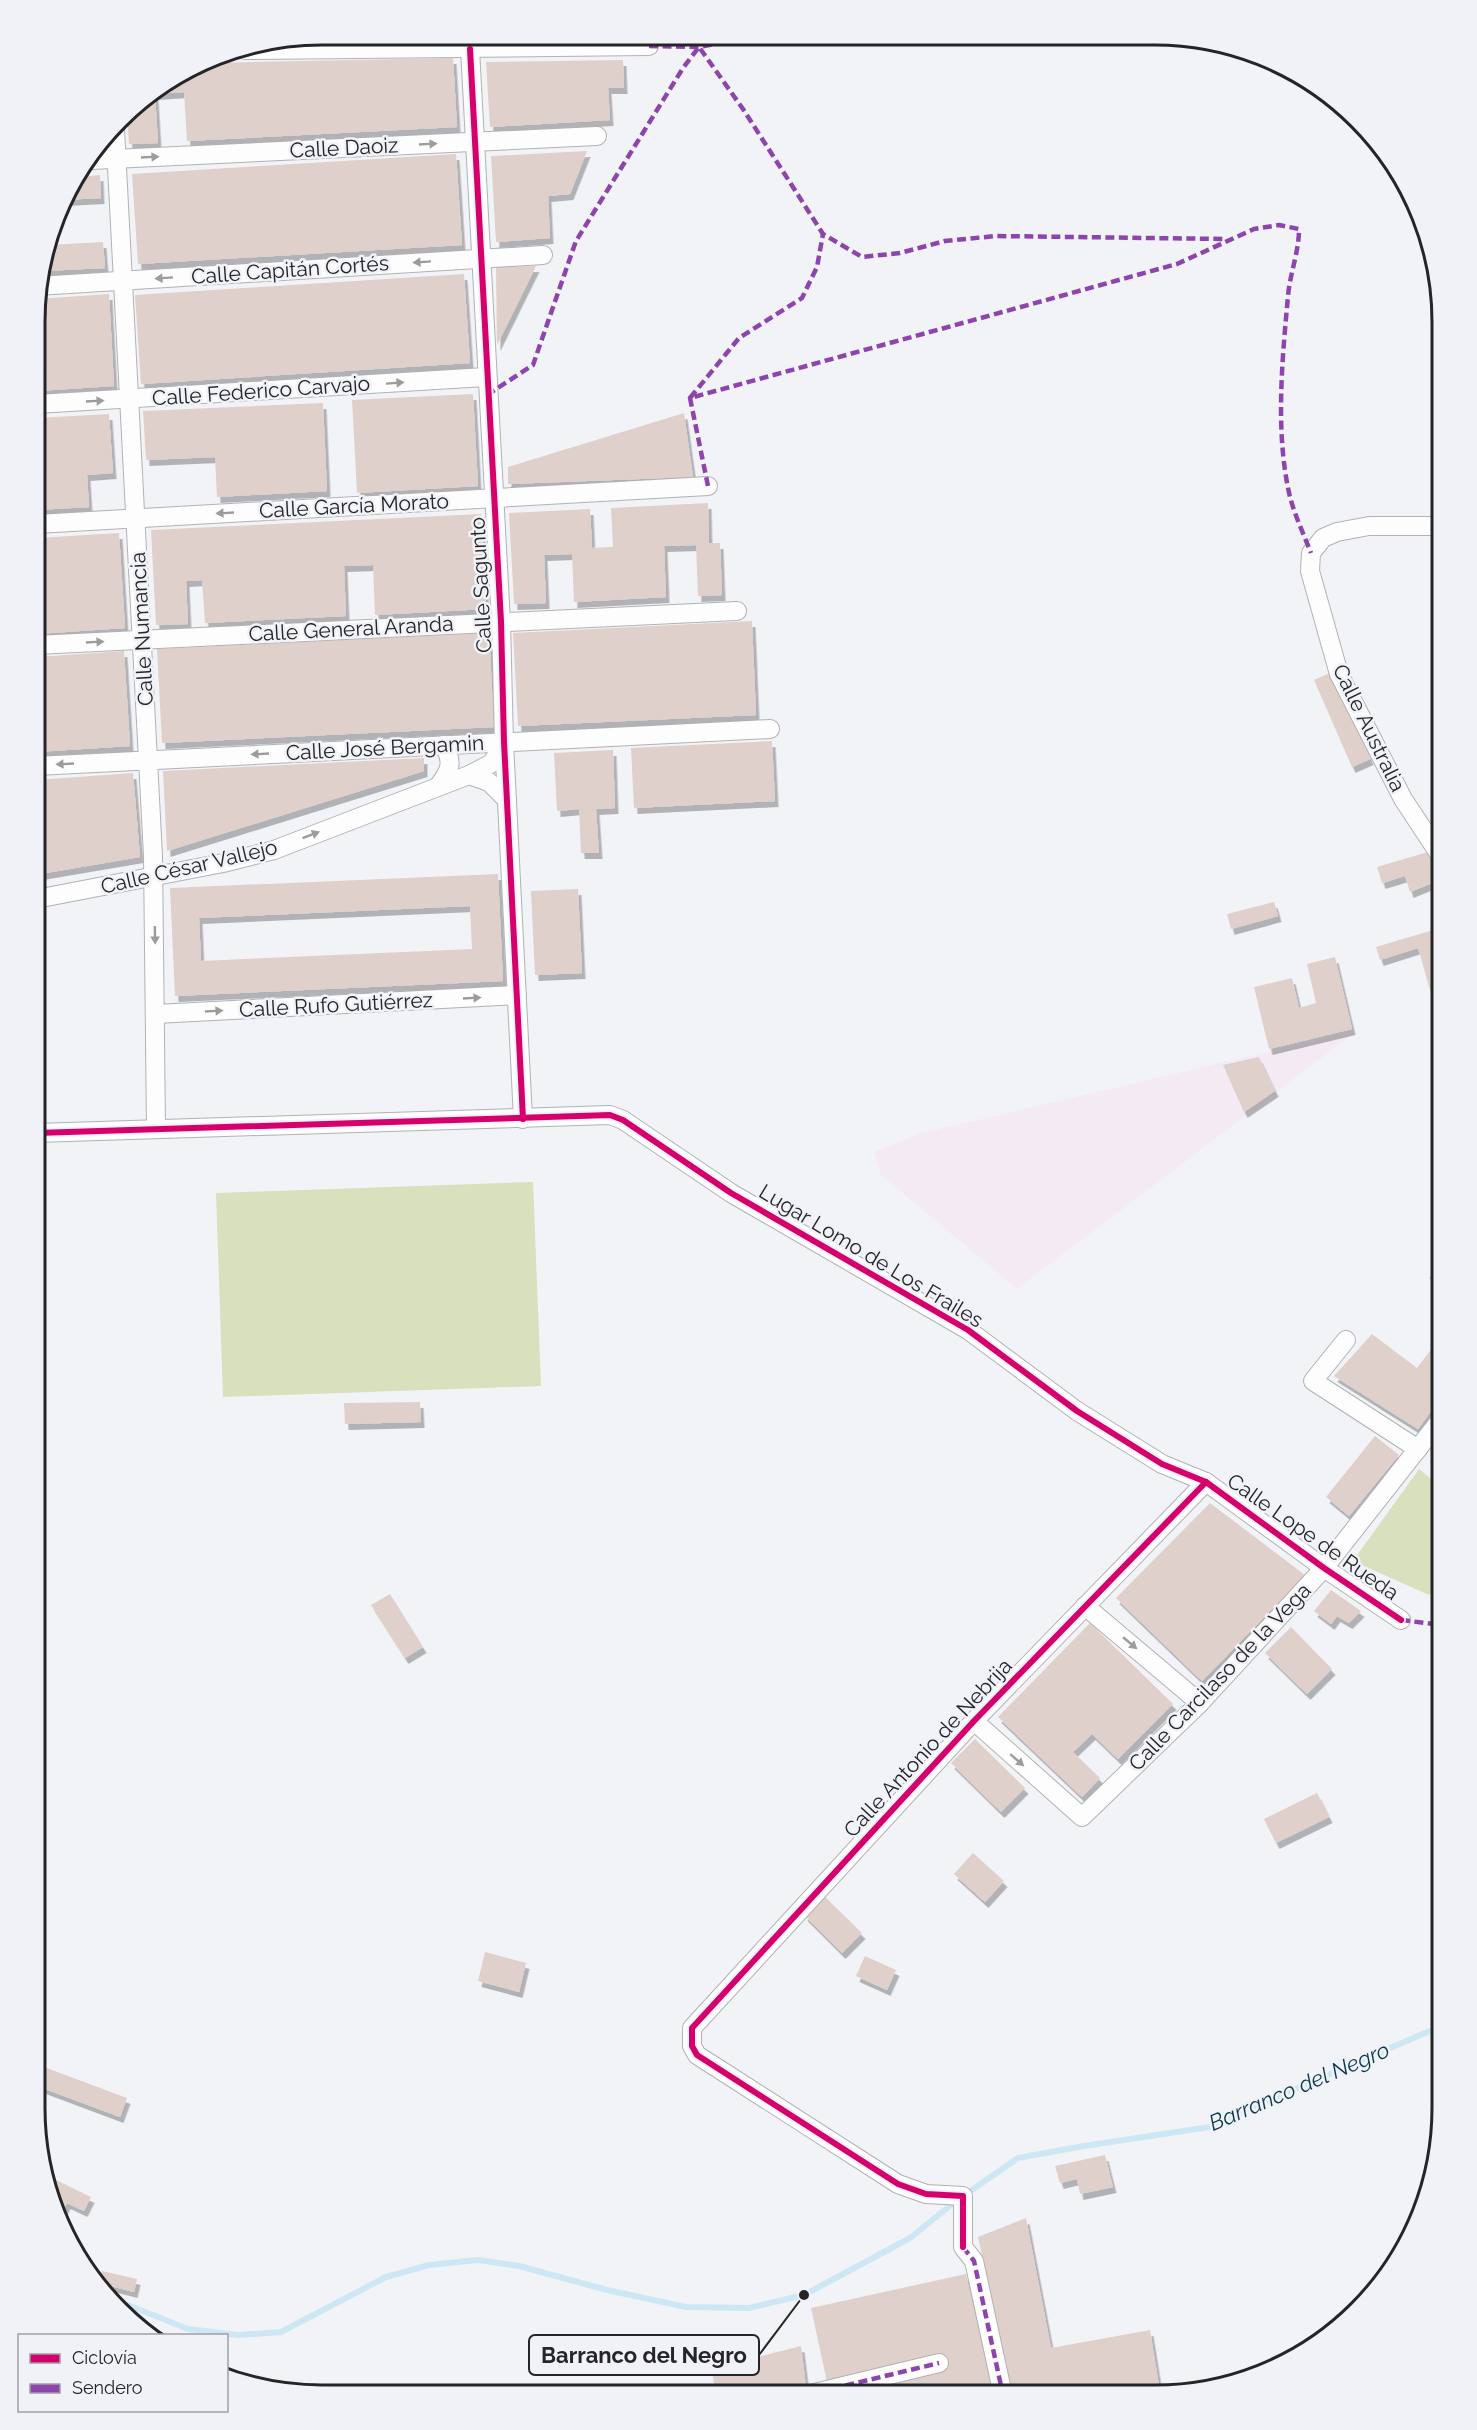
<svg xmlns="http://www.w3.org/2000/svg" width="1477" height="2430" font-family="Raleway,sans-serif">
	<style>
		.commercial { fill: #f4eaf4 }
		.green { fill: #d8e0be }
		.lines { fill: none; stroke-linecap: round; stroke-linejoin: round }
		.stream { stroke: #cee7f5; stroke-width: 6 }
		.building { fill: #e0d0cb; fill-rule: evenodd; filter: url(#shadow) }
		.street-casing { stroke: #b1b2b4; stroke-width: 20 }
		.street { stroke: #fdfdfe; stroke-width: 18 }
		.quiet { stroke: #8e44ad; stroke-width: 4.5; stroke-dasharray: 9 4.5; stroke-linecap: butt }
		.cycleway-casing { stroke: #f1f2f8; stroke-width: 10 }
		.cycleway { stroke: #d6006c; stroke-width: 6 }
		.oneway { fill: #9c9c9d }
		.labels { text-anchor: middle; stroke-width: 5; stroke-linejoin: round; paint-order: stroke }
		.street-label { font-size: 21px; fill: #252527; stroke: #f1f2f8 }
		.water-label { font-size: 22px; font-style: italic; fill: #0a394b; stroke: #f1f2f8 }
		.rim { fill: none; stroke: #252527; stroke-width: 3 }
		.leader { fill: none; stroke: #252527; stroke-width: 2 }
		.callout-dot { fill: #252527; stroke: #f1f2f8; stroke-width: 2 }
		.callout { fill: #f1f2f8; stroke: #252527; stroke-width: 2 }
		.callout-label { font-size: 22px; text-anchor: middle; font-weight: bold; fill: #252527 }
	</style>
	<defs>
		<filter id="shadow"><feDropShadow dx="3.5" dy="6" stdDeviation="0" flood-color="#0004"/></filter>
	</defs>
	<rect width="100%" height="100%" fill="#f2f3f7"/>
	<path class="commercial" d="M1357 1031 1017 1289 881 1175 874 1152 918 1134Z"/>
	<g class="green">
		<path d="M533 1182 541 1386 223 1397 216 1193Z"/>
		<path d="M1419 1469 1442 1488V1579L1429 1595 1353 1561Z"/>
	</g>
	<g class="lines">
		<g class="stream">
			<path d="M966 2194 1018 2158 1084 2146 1216 2126 1246 2110 1432 2030 1442 2024"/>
			<path d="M108 2297 188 2329 238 2335 281 2332 386 2277 429 2265 478 2260 519 2266 607 2290 686 2307 749 2308 804 2295 910 2238 957 2200"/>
		</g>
	</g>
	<g class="building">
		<path d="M453 58 457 127 187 141 184 92 155 94 158 143 129 144 127 113 132 106 202 63Z"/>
		<path d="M623 60 624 88H608L610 120 490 127 486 62Z"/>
		<path d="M587 151 570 194 548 196 550 238 496 242 491 156Z"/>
		<path d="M456 154 462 245 138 264 132 174Z"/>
		<path d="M100 175 101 198 63 200 78 177Z"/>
		<path d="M103 242 105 268 43 271 49 245Z"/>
		<path d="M536 266 497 345 496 267Z"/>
		<path d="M464 274 470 363 141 384 135 295Z"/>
		<path d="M109 294 114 386 37 391V299Z"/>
		<path d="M473 394 478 486 357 493 352 400Z"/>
		<path d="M323 403 327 491 217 497 215 457 146 460 143 411Z"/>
		<path d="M684 413 693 477 508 484V467Z"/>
		<path d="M109 414 113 473 87 475 89 507 37 510V418Z"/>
		<path d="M708 503 709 543H720L722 595 698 596 696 545 664 546 666 597 574 602 572 554 544 555 546 603 514 604 509 513 590 509 592 548 613 547 611 508Z"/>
		<path d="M481 514 486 609 375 615 373 565 344 566 346 616 205 623 202 580 186 581 188 624 156 625 151 530Z"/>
		<path d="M119 533 125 628 36 634 37 538Z"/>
		<path d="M752 621 756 715 518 726 513 633Z"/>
		<path d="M489 633 494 727 162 743 157 649Z"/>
		<path d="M124 651 130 746 36 752V657Z"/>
		<path d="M1332 672 1370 759 1352 767 1314 680Z"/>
		<path d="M772 741 775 801 634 808 631 748Z"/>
		<path d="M613 750 615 808 596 809 599 853H581L579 809 557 811 554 753Z"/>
		<path d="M424 758V771L167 851 163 771Z"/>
		<path d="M133 773 140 857 40 874 36 834V780Z"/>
		<path d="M1428 852 1442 879 1410 892 1405 876 1382 883 1377 867Z"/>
		<path d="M498 874 503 981 175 996 170 888ZM470 906 472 949 201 961 199 918Z"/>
		<path d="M578 889 582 973 535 975 531 891Z"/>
		<path d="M1274 902 1278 916 1231 929 1227 914Z"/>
		<path d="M1433 930 1442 953V993L1432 997 1418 948 1380 960 1376 947Z"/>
		<path d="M1335 957 1352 1029 1269 1049 1254 987 1292 978 1299 1008 1316 1003 1307 964Z"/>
		<path d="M1259 1057 1275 1091 1244 1112 1223 1065Z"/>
		<path d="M1442 1263V1288L1429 1278Z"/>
		<path d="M1372 1334 1417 1368 1442 1335V1396L1418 1429 1334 1376Z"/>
		<path d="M420 1402 421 1422 345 1424 344 1403Z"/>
		<path d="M1375 1436 1399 1455 1349 1516 1326 1497Z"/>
		<path d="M1210 1503 1305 1575 1202 1681 1116 1598Z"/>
		<path d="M1331 1590 1361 1611 1349 1623 1337 1616 1331 1624 1314 1611Z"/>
		<path d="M390 1594 423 1647 405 1658 371 1605Z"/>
		<path d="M1090 1623 1173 1704 1118 1759 1092 1734 1073 1752 1100 1778 1082 1797 998 1717Z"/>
		<path d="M1291 1627 1332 1669 1307 1694 1265 1653Z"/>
		<path d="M975 1739 1025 1788 1001 1812 951 1763Z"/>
		<path d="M1317 1793 1329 1817 1276 1843 1264 1819Z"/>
		<path d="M973 1853 1004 1881 985 1902 954 1874Z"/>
		<path d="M823 1895 862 1933 842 1953 804 1915Z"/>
		<path d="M485 1952 526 1963 519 1992 478 1981Z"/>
		<path d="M865 1956 896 1970 887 1990 856 1976Z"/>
		<path d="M44 2067 127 2098 120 2117 37 2086Z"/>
		<path d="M1105 2155 1113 2187 1080 2194 1077 2179 1060 2183 1055 2166Z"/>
		<path d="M52 2178 91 2197 84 2211 67 2203 58 2221 49 2183Z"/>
		<path d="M1026 2218 1051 2348 1150 2330 1159 2386 1116 2395H1012L978 2237Z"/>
		<path d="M102 2271 137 2279 134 2292 99 2283Z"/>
		<path d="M966 2274 993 2395H868L866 2387 945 2370 942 2356 827 2382 811 2308Z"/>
		<path d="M801 2346 806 2387 777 2394H715L712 2368Z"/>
	</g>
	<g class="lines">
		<defs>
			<g id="street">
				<path d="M470 49 501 622 504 742 523 1119"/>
				<path d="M245 50 649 46"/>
				<path d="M115 129 153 856 156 1129"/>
				<path d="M91 160 597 136"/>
				<path d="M37 286 543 255"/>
				<path d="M37 404 486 377"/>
				<path d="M37 524 708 486"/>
				<path d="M36 645 737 611"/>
				<path d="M36 766 770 729"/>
				<path d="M469 775 489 782 507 800"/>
				<path d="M439 785C451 770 453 762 444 745"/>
				<path d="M1442 858 1403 799 1339 674 1310 571 1311 553 1323 538 1337 532 1369 526H1442"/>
				<path d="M36 899 223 863 274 850 469 775 492 763 504 742"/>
				<path d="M156 1014 517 995"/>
				<path d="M36 1133 610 1115 623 1120 731 1193 968 1330 1077 1411 1162 1464 1206 1482 1324 1568 1401 1620"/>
				<path d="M1346 1340 1313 1381 1418 1449"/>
				<path d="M1085 1606 1200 1703"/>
				<path d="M974 1721 1082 1817 1200 1703 1324 1568 1442 1418"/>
				<path d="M806 2395 939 2363"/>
				<path d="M1003 2395 974 2261 963 2247V2196L926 2194 898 2184 697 2055 692 2046V2028L974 1721 1206 1482"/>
			</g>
		</defs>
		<use href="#street" class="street-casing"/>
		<use href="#street" class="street"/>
		<g class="quiet">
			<path d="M696 36 699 47 743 109 823 234 862 257 900 253 945 241 996 236 1225 239"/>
			<path d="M649 46 699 47 756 36"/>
			<path d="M487 395 533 365 576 241 683 68 699 47"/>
			<path d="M690 398 739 338 802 298 817 267 823 234"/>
			<path d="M708 486 690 398 1177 264 1254 229 1279 225 1299 229C1299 252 1290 273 1288 296 1282 362 1275 433 1290 497 1295 516 1304 535 1311 553"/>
			<path d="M1401 1620 1442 1625"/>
			<path d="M963 2247 974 2261 1003 2395"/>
			<path d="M806 2395 939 2363"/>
		</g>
		<defs>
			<g id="cycleway">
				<path d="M470 49 501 622 504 742 523 1119"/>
				<path d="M36 1133 610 1115 623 1120 731 1193 968 1330 1077 1411 1162 1464 1206 1482 1324 1568 1401 1620"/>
				<path d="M963 2247V2196L926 2194 898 2184 697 2055 692 2046V2028L974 1721 1206 1482"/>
			</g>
		</defs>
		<use href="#cycleway" class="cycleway-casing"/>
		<use href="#cycleway" class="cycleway"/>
	</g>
	<defs><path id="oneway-solid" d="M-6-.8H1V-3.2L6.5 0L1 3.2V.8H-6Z" transform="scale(1.5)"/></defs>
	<g class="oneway">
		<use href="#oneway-solid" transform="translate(428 144) rotate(-3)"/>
		<use href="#oneway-solid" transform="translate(150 157) rotate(-3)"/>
		<use href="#oneway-solid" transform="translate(422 262) rotate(176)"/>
		<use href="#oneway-solid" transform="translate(164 278) rotate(176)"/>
		<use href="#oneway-solid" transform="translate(395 383) rotate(-4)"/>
		<use href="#oneway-solid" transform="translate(95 401) rotate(-3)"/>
		<use href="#oneway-solid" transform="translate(225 513) rotate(177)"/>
		<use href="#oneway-solid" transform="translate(95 642) rotate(-3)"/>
		<use href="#oneway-solid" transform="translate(260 754) rotate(177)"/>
		<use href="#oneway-solid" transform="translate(65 764) rotate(177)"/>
		<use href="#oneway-solid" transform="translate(311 835) rotate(-21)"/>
		<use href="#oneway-solid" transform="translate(155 935) rotate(89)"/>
		<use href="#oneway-solid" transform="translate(472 998) rotate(-3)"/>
		<use href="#oneway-solid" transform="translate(214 1011) rotate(-3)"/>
		<use href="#oneway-solid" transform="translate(1130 1643) rotate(40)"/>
		<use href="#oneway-solid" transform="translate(1017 1760) rotate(41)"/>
	</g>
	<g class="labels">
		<g class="street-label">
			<text transform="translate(344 148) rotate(-3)" y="7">Calle Daoiz</text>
			<text transform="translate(290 270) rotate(-4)" y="7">Calle Capitán Cortés</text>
			<text transform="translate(261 391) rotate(-4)" y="7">Calle Federico Carvajo</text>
			<text transform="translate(354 506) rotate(-3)" y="7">Calle García Morato</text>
			<text transform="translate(481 585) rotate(-93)" y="7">Calle Sagunto</text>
			<text transform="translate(142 629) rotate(-93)" y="7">Calle Numancia</text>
			<text transform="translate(351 629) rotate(-3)" y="7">Calle General Aranda</text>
			<text transform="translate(1369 728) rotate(64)" y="7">Calle Australia</text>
			<text transform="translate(385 748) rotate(-3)" y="7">Calle José Bergamin</text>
			<text transform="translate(189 867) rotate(-13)" y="7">Calle César Vallejo</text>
			<text transform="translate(336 1005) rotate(-3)" y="7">Calle Rufo Gutiérrez</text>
			<text transform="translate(871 1256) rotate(31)" y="7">Lugar Lomo de Los Frailes</text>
			<text transform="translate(1313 1537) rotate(35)" y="7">Calle Lope de Rueda</text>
			<text transform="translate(1220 1677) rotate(-46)" y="7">Calle Carcilaso de la Vega</text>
			<text transform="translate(928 1748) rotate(-47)" y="7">Calle Antonio de Nebrija</text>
		</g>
		<g class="water-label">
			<text transform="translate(1299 2086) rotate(-23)" y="8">Barranco del Negro</text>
		</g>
	</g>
	<path d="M0 0H1477V2430H0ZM322 45H1155A277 277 0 0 1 1432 322V2108A277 277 0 0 1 1155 2385H322A277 277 0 0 1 45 2108V322A277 277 0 0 1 322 45Z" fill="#f1f2f8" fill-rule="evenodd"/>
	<path class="rim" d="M322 45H1155A277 277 0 0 1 1432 322V2108A277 277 0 0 1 1155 2385H322A277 277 0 0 1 45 2108V322A277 277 0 0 1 322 45Z"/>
	<path class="leader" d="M804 2295L759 2355"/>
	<circle class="callout-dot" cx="804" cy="2295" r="6"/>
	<rect class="callout" x="529" y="2335" width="230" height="40" rx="6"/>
	<g class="callout-label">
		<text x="644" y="2363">Barranco del Negro</text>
	</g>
	<rect x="18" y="2334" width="210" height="78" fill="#f1f2f8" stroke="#9fa0a4" stroke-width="1.5"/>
	<rect x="30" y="2354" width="30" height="9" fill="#d6006c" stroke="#9fa0a4" stroke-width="1.5"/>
	<text x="72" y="2364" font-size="18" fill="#252527">Ciclovía</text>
	<rect x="30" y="2384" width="30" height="9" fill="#8e44ad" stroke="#9fa0a4" stroke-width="1.5"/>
	<text x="72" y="2394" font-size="18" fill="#252527">Sendero</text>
</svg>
